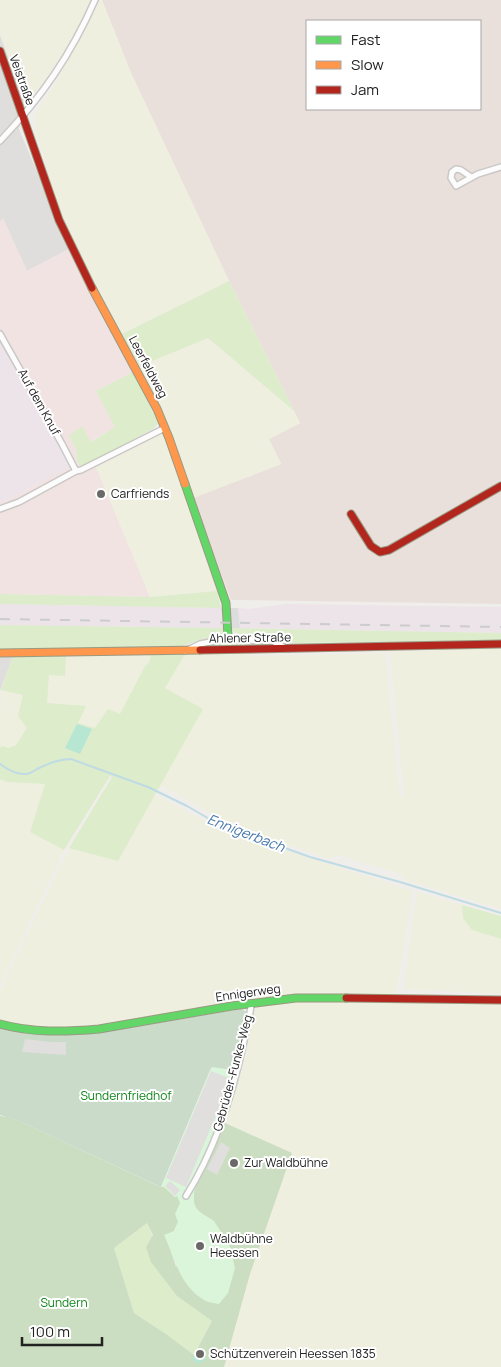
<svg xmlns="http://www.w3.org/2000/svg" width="501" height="1367" font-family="Manrope,sans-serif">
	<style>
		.residential { fill: #dfdedc }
		.commercial { fill: #f1e3e1 }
		.industrial { fill: #ede4e9 }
		.military { fill: #eae0db; fill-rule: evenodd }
		.farmland { fill: #efefdf }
		.grass { fill: #ddeccb }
		.forest { fill: #cbdec1; fill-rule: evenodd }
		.cemetery { fill: #cadbca }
		.park { fill: #daf5da }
		.pitch { fill: #b7e6d2 }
		.parking { fill: #e0dfde }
		.pier { fill: #dedddd }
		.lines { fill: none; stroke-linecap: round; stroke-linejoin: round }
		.stream { stroke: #bfdbe3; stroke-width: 2 }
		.street-casing { stroke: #c9c8c7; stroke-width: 8 }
		.fast-casing { stroke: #999a82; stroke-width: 9 }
		.slow-casing { stroke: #999a82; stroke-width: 9 }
		.jam-casing { stroke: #999a82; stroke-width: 9 }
		.street { stroke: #fdfcfc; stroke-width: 5 }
		.fast { stroke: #63d668; stroke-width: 7 }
		.slow { stroke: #ff974d; stroke-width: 7 }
		.jam { stroke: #b3261e; stroke-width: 7 }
		.rail { stroke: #ccc; stroke-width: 2; stroke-dasharray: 10 10; stroke-linecap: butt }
		.poi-dot { fill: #6a6968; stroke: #fff; stroke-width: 2 }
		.labels { text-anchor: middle; stroke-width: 4; stroke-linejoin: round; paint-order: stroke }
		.street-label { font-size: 12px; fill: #222; stroke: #fff }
		.poi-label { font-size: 12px; fill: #222; stroke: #fff; text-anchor: start }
		.park-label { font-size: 12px; fill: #0c8416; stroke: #fff }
		.water-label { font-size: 14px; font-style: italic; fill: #4a7aab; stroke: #fff }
	</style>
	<rect width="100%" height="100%" fill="#f0eeeb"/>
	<g class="residential">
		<path d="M0 35 25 102 19 129 69 249 27 271 3 219 0 222Z"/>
		<path d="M0 657H13L0 691Z"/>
	</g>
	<path class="commercial" d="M3 218 27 271 69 249 133 372 96 391 115 427 90 442 69 436 76 449 77 461 81 467H96L150 597 0 594V502L7 500 38 484 10 354 0 339V222Z"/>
	<g class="industrial">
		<path d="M0 339 10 354 71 466 7 500 0 502Z"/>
		<path d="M0 604 221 608 223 628 0 625Z"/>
		<path d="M287 604 501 607V633L240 628 238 608 248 609Z"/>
	</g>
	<path class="military" d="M102 0H501V604L231 600 193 498 281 464 269 439 300 423 229 281 131 73ZM307 21H480V109H307Z"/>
	<g class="farmland">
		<path d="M0 0H92L83 22 63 57 40 88 25 102 0 34Z"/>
		<path d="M98 0H102L131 73 229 281 122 334 73 242 52 192 44 157 35 130V117L41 104 50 92 68 61 87 25Z"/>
		<path d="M207 337 294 411 300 423 269 439 281 464 193 498 173 438 159 403 140 366Z"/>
		<path d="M164 432 217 591 150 597 96 467Z"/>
		<path d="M501 648V909L403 879V875L339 855 329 859 231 825 160 785 202 709 165 688 185 654H251V656L385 653 400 797 404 796 390 652Z"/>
		<path d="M151 655 149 663 145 666 120 714 95 728 78 723 86 706 47 704 49 674 65 675 66 656Z"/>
		<path d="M1 690 23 695 27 728 16 745 9 748 2 746 0 748Z"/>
		<path d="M0 779 7 782 45 784 30 832 64 850 0 985Z"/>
		<path d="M155 795 224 831 413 891 396 995 296 994 252 1000 99 1026 49 1029 24 1027 0 1021V991L69 848 118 861Z"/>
		<path d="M417 892 462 905 463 918 472 930 501 939V994L403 989Z"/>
		<path d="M297 1000 462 1004 501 1003V1367H224L250 1274 292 1153 225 1123 235 1094 255 1009 264 1005Z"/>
	</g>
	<g class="grass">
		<path d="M229 281 294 411 208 338 140 366 122 334Z"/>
		<path d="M133 372 158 423 153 429 81 468 77 461 76 449 69 436 82 426 91 442 115 427 96 391Z"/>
		<path d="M217 591 221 608 0 604V594L150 597Z"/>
		<path d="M0 625 226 628 225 632 218 637 202 639 180 647 0 650Z"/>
		<path d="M232 628 501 633V640L293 643C288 642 283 639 277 639 265 638 237 643 232 628Z"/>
		<path d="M230 641 273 643 280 647 199 648V646Z"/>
		<path d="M185 654 165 688 203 709 118 861 69 848 112 777 110 776 64 850 30 832 45 784 7 782 0 779V748L2 746 9 748 16 745 27 728 18 716 23 695 1 690 13 657 66 656 65 676 49 675 47 703 86 706 78 723 95 728 108 709 120 714 145 666 149 663 151 655Z"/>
		<path d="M462 905 501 916V939L472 930 463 918Z"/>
		<path d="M147 1223 177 1296 212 1321 194 1355 166 1334 134 1313 114 1248Z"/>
	</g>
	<path class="forest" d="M0 1116 8 1117 17 1120 154 1184 161 1187 164 1186 175 1197 177 1195 181 1203 178 1222 174 1231 171 1251 176 1267 214 1221C207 1217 196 1212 194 1203 191 1186 204 1170 211 1156 216 1145 221 1134 225 1123L292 1153 250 1274 224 1367H0ZM147 1223 153 1235 146 1247 151 1262 177 1296 212 1321 194 1355 166 1334 134 1313 114 1248Z"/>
	<path class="cemetery" d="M240 1009C244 1009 246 1011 248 1016L235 1068 233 1070 211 1068 161 1187 17 1120 0 1115V1027L49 1035H71L130 1028Z"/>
	<path class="park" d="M212 1067 233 1070 240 1073 235 1094 225 1123 211 1156 197 1184 194 1192V1204L198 1211 214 1221 223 1235 230 1247 235 1268 228 1293 219 1304C215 1303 208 1303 204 1300 180 1286 175 1259 164 1235L174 1231 178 1222 175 1214 180 1203 177 1196 175 1197 164 1187H161Z"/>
	<g class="pitch">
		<path d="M77 724 92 729 80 754 65 748Z"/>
		<path d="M202 1350 206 1360 196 1364 192 1358Z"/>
	</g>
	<g class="parking">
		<path d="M25 1039 51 1042H66V1055L22 1052Z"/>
		<path d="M211 1071 231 1079 186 1187 166 1178Z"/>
		<path d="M221 1142 230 1148 217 1175 207 1169Z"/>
		<path d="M170 1181 180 1190 175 1196 165 1186Z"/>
	</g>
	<path class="pier" d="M221 608H238L240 628H223Z"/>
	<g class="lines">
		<path class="stream" d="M0 764C7 769 16 775 26 774 29 774 34 771 37 769 48 764 58 759 71 759L148 787 187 806 218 824 310 857 400 882 501 913"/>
		<defs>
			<g id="street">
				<path d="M0 141C41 98 71 55 95 0"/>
				<path d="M471 177 461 170 456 169 452 172 451 178 456 186 478 174 501 167"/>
				<path d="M0 334 62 444 76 471"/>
				<path d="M0 509 19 502 76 471 81 470 165 428"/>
				<path d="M185 651 200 644 220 640 228 636 236 640 272 641 288 649"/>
				<path d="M186 1196C215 1150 233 1093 244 1041 246 1028 251 1015 251 1003"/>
			</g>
			<g id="fast">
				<path d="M185 484 226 603 228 636"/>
				<path d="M0 1024C33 1033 65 1032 99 1029L232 1006 296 998H346"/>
			</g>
			<g id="slow">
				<path d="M92 288 157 409 169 438 185 484"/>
				<path d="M0 653 200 650"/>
			</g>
			<g id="jam">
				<path d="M0 51 59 220 92 288"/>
				<path d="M351 514 371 546 380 552 389 550 501 486"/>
				<path d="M200 650 501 644"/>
				<path d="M346 998 501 1000"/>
			</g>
		</defs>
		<use href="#street" class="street-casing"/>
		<use href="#fast" class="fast-casing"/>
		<use href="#slow" class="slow-casing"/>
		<use href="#jam" class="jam-casing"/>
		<use href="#street" class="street"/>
		<use href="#fast" class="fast"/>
		<use href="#slow" class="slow"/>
		<use href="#jam" class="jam"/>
		<path class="rail" d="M0 619 501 627"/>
	</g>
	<g class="poi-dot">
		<circle cx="101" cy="494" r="5"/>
		<circle cx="234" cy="1163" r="5"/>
		<circle cx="200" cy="1246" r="5"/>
		<circle cx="200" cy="1354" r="5"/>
	</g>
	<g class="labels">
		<g class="street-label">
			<text transform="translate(22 80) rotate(70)" y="4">Veistraße</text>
			<text transform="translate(148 367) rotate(62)" y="4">Leerfeldweg</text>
			<text transform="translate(39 402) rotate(61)" y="4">Auf dem Knuf</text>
			<text transform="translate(250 638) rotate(-1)" y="4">Ahlener Straße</text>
			<text transform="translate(248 993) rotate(-8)" y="4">Ennigerweg</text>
			<text transform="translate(233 1073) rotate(-75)" y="4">Gebrüder-Funke-Weg</text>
		</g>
		<g class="poi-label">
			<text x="111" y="498">Carfriends</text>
			<text x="244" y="1167">Zur Waldbühne</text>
			<text x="210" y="1243">Waldbühne<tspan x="210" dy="14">Heessen</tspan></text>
			<text x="210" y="1358">Schützenverein Heessen 1835</text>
		</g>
		<g class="park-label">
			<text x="126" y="1100">Sundernfriedhof</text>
			<text x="64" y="1307">Sundern</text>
		</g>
		<g class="water-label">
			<text transform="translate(246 833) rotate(21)" y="5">Ennigerbach</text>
		</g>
	</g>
	<rect x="306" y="20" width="175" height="90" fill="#ffffff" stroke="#a7a7a7"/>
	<rect x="316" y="36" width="25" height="8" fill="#63d668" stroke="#a7a7a7"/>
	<text x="351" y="45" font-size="15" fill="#222222">Fast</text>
	<rect x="316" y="61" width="25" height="8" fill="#ff974d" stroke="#a7a7a7"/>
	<text x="351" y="70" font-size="15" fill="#222222">Slow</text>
	<rect x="316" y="86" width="25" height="8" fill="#b3261e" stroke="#a7a7a7"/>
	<text x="351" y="95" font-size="15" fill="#222222">Jam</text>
	<path d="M22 1337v8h80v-8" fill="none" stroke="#222222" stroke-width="2.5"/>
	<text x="30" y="1337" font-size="15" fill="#222222" stroke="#ffffff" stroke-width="4" paint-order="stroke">100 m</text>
</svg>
